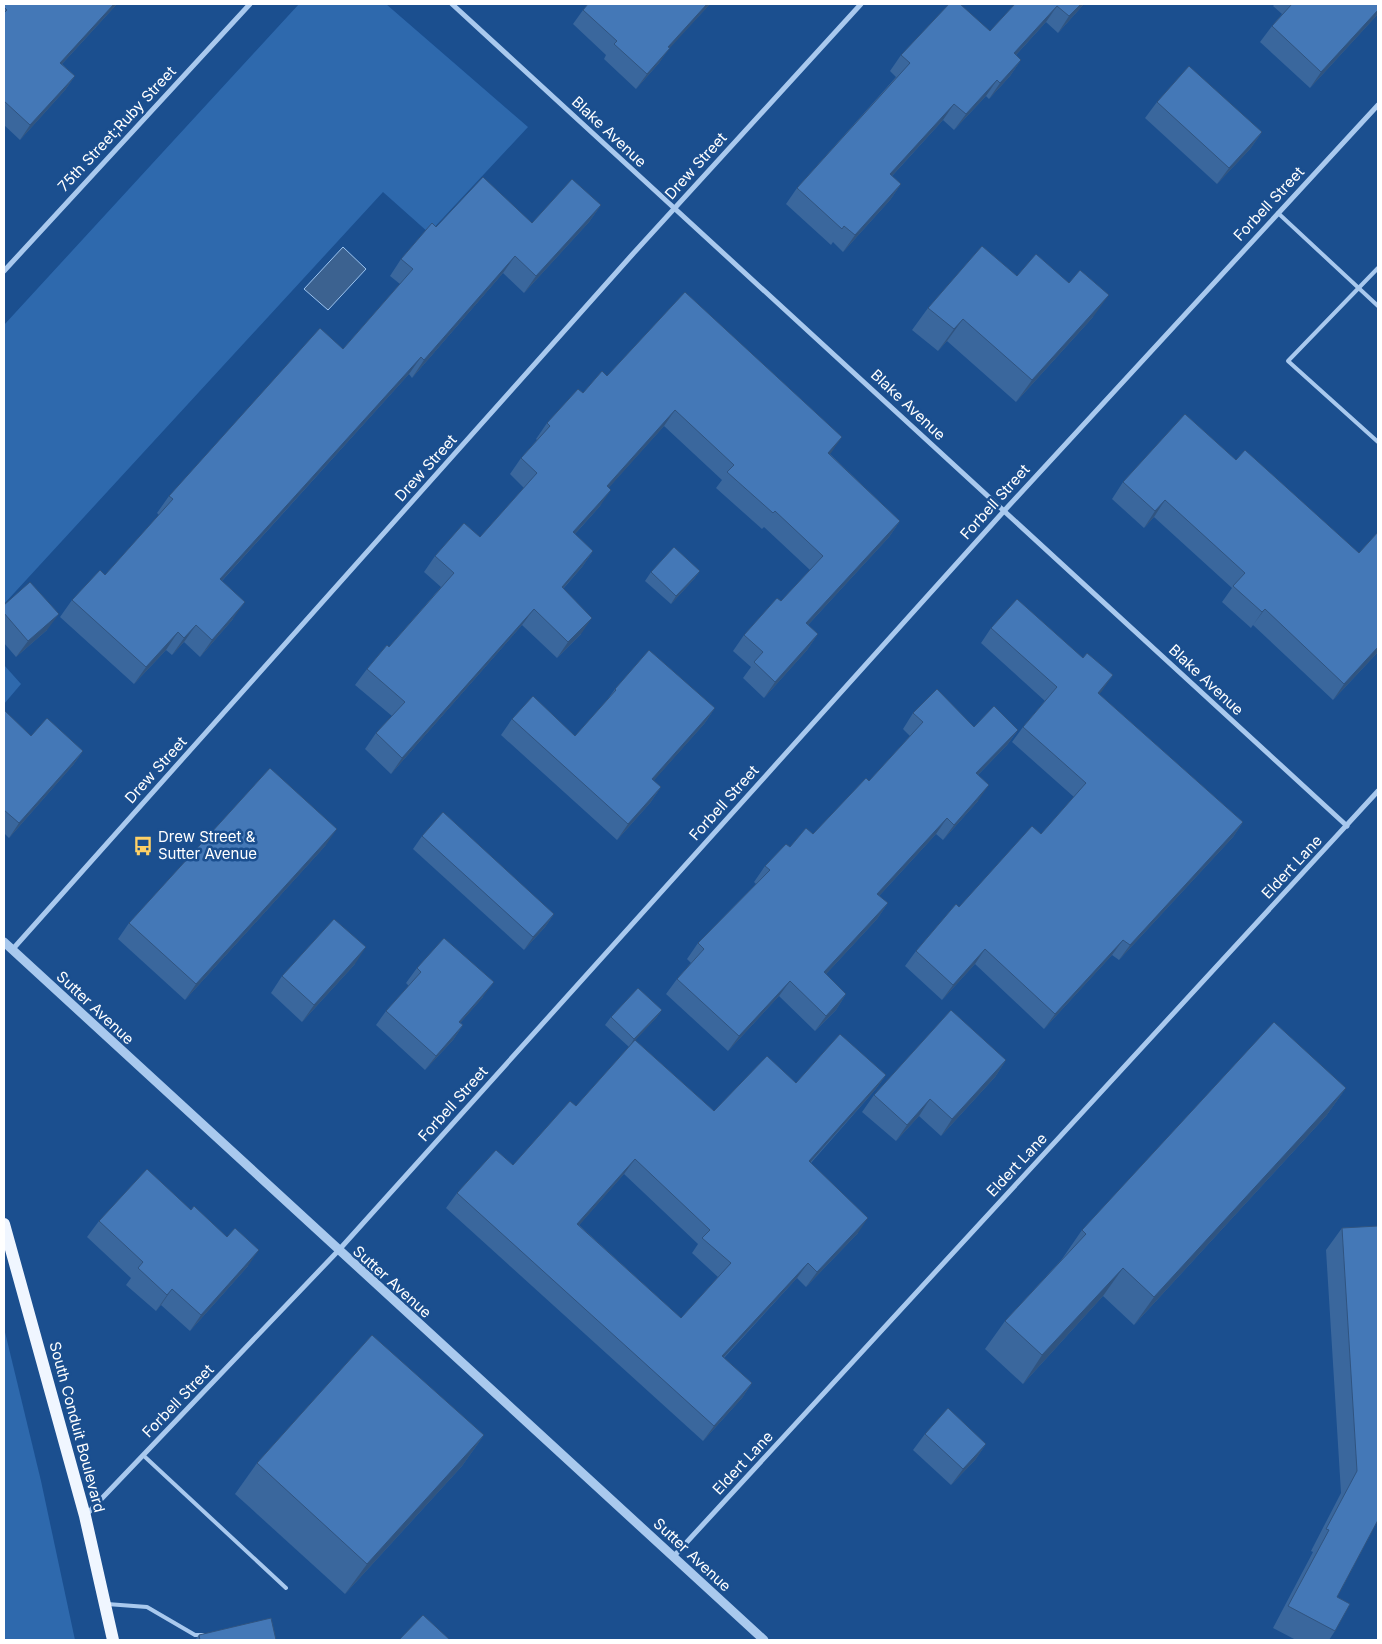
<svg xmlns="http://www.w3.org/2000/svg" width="1382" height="1644" font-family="Inter,sans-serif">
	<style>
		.green { fill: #2e69ad }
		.water { fill: #3c6290; stroke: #9cc4f0 }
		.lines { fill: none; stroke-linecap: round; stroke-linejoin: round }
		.service { stroke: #a9c9ee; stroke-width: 4 }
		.minor { stroke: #a9c9ee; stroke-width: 5 }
		.tertiary { stroke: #a9c9ee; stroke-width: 9 }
		.primary { stroke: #f0f6ff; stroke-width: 12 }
		.wall { fill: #3a679d; fill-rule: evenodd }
		.shaded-wall { fill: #305480 }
		.building { fill: #4478b7; stroke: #305480; fill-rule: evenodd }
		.labels { text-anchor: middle; stroke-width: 5; stroke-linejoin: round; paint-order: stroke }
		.street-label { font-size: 15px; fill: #fff; stroke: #1b4f8f }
		.poi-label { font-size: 15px; fill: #fff; stroke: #1b4f8f; text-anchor: start }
	</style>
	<rect width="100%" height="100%" fill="#1b4f8f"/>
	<g class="green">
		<path d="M299 4H386L528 127 429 233 383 192 4 604V325Z"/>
		<path d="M4 665 21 684 4 704Z"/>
		<path d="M4 1328 41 1481 75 1640H4Z"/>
	</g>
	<path class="water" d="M343 247 366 269 328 310 304 289Z"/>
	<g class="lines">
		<g class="service">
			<path d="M1278 213 1378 306"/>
			<path d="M1378 268 1288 361 1378 442"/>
			<path d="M144 1456 286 1588"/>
			<path d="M107 1604 147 1607 195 1635H203"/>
		</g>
		<g class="minor">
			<path d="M452 4 1347 826"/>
			<path d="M4 271 250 4"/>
			<path d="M12 950 631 256 861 4"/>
			<path d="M86 1515 338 1251 1004 511 1378 105"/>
			<path d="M674 1556 1378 791"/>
		</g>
		<path class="tertiary" d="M4 942 764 1640"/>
		<path class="primary" d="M4 1224 85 1516 113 1640"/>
	</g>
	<g class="wall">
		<path d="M4 4H117L62 64 75 76 65 90 20 140 4 125Z"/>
		<path d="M710 4 669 48 659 63 636 89 604 59 606 55 573 24 583 10Z"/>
		<path d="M1015 4H1084L1058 33 1046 22 1016 55 1021 60 1010 76 989 99 986 96 954 130 943 120 892 176 901 184 890 200 843 252 833 242 831 245 786 204 797 188 896 77 890 71 901 55 990 31Z"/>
		<path d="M1275 4H1378V14L1310 88 1260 42 1272 26 1282 14 1273 6Z"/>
		<path d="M1157 102 1262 132 1250 149 1217 184 1145 118Z"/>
		<path d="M601 205 589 222 524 293 503 273 412 378 409 374 222 581 233 619 200 657 184 642 172 655 166 650 134 684 60 617 72 600 105 575 159 515 157 513 169 496 343 349 400 284 390 276 401 259 436 227 532 223Z"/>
		<path d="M1017 276 1093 317 1016 402 947 341 938 351 912 330 928 308Z"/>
		<path d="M607 376 830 454 900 521 889 537 808 625 818 634 807 650 764 698 743 678 751 667 733 651 744 635 781 601 810 570 764 527 762 529 716 488 722 480 664 426 609 487 600 506 575 534 593 551 582 567 563 589 581 634 557 658 522 625 391 774 365 749 376 733 392 716 355 685 367 669 389 647 441 587 424 572 435 556 480 537 524 488 510 474 521 458 537 440 536 439 547 423 583 393Z"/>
		<path d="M1236 460 1359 553 1378 532V652L1333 700 1253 625 1251 628 1222 602 1232 588 1154 517 1144 528 1112 499 1123 482Z"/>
		<path d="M700 571 694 579 671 604 645 581 651 572Z"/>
		<path d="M4 605 47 630 16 657 4 643Z"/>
		<path d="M991 628 1083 658 1113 675 1099 694 1243 822 1233 837 1119 960 1112 955 1044 1029 975 964 942 1000 905 966 916 951 959 907 1041 834 1074 797 1012 742 1023 727 1045 701 981 643Z"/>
		<path d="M615 689 715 708 704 724 653 781 661 787 650 803 617 840 501 735 512 719 575 736 605 703Z"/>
		<path d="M4 710 31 736 83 751 73 765 9 838 4 833Z"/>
		<path d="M913 713 974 727 1018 730 1007 745 978 775V801L943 840 936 834 879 896 888 903 877 919 826 974 846 994 836 1010 815 1031 779 996 728 1051 666 994 677 979 691 963 687 959 698 943 756 884 754 882 765 866 790 847 813 834 869 781 910 736 903 729Z"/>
		<path d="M422 836 554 914 545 927 524 950 413 849Z"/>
		<path d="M326 845 185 1000 118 939 129 923Z"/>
		<path d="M355 964 302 1022 271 993 282 976Z"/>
		<path d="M417 968 483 997 460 1023 463 1025 453 1040 425 1070 376 1025 386 1011 409 986 406 983Z"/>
		<path d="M662 1010 656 1018 635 1040 714 1111 796 1083 886 1075 875 1090 811 1163 858 1233 806 1287 797 1278 724 1358 752 1383 742 1398 703 1441 446 1208 457 1193 513 1165 576 1106 629 1047 605 1025 611 1017ZM624 1174 698 1244 692 1253 718 1277 681 1318 579 1225Z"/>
		<path d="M1006 1060 995 1077 941 1136 919 1116 896 1141 862 1112 874 1095Z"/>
		<path d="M1346 1088 1326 1116 1134 1325 1103 1296 1023 1384 985 1349 1005 1321 1062 1259 1082 1230Z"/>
		<path d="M99 1221 248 1266 190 1331 161 1305 156 1311 126 1285 131 1278 87 1237Z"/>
		<path d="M1342 1228 1378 1520 1337 1597 1335 1631 1329 1640H1296L1273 1628 1313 1552 1311 1551 1341 1493 1326 1250Z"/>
		<path d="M925 1434 986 1444 975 1460 951 1485 913 1450Z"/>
		<path d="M484 1435 462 1466 345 1594 235 1494 257 1463Z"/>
		<path d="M199 1635 276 1640H195Z"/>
	</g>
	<g class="shaded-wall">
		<path d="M114 4H117L50 77 60 63Z"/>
		<path d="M707 4H710L657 62 668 47Z"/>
		<path d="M1081 4H1084L1058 33 1069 16Z"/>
		<path d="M1057 6 1046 22 1002 70 1014 53Z"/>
		<path d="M1378 10V14L1310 88 1321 72Z"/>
		<path d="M670 48 659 63 636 89 647 74Z"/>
		<path d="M1021 60 1010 76 989 99 1000 83Z"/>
		<path d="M75 76 65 90 20 140 30 125Z"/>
		<path d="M997 80 986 96 954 130 966 114Z"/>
		<path d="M954 104 943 120 879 190 890 174Z"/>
		<path d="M1262 132 1250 149 1217 184 1229 168Z"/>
		<path d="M901 184 890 200 843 252 855 235Z"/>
		<path d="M601 205 589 222 524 293 536 276Z"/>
		<path d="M515 256 503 273 412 378 424 360Z"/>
		<path d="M1109 295 1093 317 1016 402 1032 380Z"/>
		<path d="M963 319 947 341 938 351 954 329Z"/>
		<path d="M421 357 409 374 208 596 220 579Z"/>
		<path d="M675 410 664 426 596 502 607 486Z"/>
		<path d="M842 437 831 453 817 469 828 453Z"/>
		<path d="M611 490 600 506 562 548 573 532Z"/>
		<path d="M1165 500 1154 517 1144 528 1155 511Z"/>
		<path d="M900 521 889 537 795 639 806 623Z"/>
		<path d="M593 551 582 567 550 603 562 587Z"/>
		<path d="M700 571 694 579 671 604 676 596Z"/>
		<path d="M245 602 233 619 200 657 212 640Z"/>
		<path d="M534 609 522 625 391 774 402 758Z"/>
		<path d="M1265 609 1253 625 1251 628 1262 612Z"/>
		<path d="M59 614 47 630 16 657 28 641Z"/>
		<path d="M592 618 581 634 557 658 568 642Z"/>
		<path d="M196 625 184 642 172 655 184 638Z"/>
		<path d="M178 632 166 650 134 684 146 667Z"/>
		<path d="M818 634 807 650 764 698 775 682Z"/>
		<path d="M1378 647V652L1333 700 1344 684Z"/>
		<path d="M1113 675 1102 691 1087 708 1098 693Z"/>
		<path d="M715 708 704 724 641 795 652 779Z"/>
		<path d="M1018 730 1007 745 965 788 976 773Z"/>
		<path d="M83 751 73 765 9 838 19 823Z"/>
		<path d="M989 785 978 801 943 840 954 825Z"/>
		<path d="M661 787 650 803 617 840 628 824Z"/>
		<path d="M947 818 936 834 867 909 877 894Z"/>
		<path d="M1243 822 1233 837 1119 960 1130 945Z"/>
		<path d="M337 829 326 845 185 1000 196 984Z"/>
		<path d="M888 903 877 919 813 988 824 972Z"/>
		<path d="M554 914 545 927 524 950 533 937Z"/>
		<path d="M1123 940 1112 955 1044 1029 1055 1014Z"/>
		<path d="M366 947 355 964 302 1022 314 1005Z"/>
		<path d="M985 949 975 964 942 1000 953 985Z"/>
		<path d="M790 981 779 996 728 1051 739 1036Z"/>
		<path d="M494 982 483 997 448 1037 459 1022Z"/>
		<path d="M846 994 836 1010 815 1031 826 1016Z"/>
		<path d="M662 1010 656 1018 629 1047 634 1039Z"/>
		<path d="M463 1025 453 1040 425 1070 436 1056Z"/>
		<path d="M1006 1060 995 1077 941 1136 952 1119Z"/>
		<path d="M886 1075 875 1090 798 1176 809 1161Z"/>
		<path d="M1346 1088 1326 1116 1134 1325 1154 1297Z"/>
		<path d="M930 1099 919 1116 896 1141 907 1125Z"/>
		<path d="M635 1159 624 1174 567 1239 577 1224Z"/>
		<path d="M868 1218 858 1233 806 1287 817 1272Z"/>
		<path d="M259 1250 248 1266 190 1331 201 1315Z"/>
		<path d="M808 1263 797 1278 711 1371 722 1356Z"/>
		<path d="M1123 1268 1103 1296 1023 1384 1042 1355Z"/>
		<path d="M172 1289 161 1305 156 1311 167 1295Z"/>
		<path d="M752 1383 742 1398 703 1441 714 1426Z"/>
		<path d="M484 1435 462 1466 345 1594 367 1564Z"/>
		<path d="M986 1444 975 1460 951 1485 963 1469Z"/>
	</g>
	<g class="building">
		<path d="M4 4H114L60 63 75 76 30 125 4 101V13L7 10 4 7Z"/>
		<path d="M588 4H707L668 47 670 48 647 74 614 44 617 41 583 10Z"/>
		<path d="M949 4H960L990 31 1015 4H1081L1069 16 1057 6 1014 53 1021 60 1000 83 997 80 966 114 954 104 890 174 901 184 855 235 844 226 842 229 797 188 910 63 901 55Z"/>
		<path d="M1292 4H1378V10L1321 72 1272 26Z"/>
		<path d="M1189 66 1262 132 1229 168 1157 102Z"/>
		<path d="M483 177 532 223 572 179 601 205 536 276 515 256 424 360 421 357 220 579 245 602 212 640 196 625 184 638 178 632 146 667 72 600 100 570 105 575 173 499 169 496 320 328 343 349 413 269 401 259 432 223 436 227Z"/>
		<path d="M982 246 1017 276 1036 254 1069 283 1080 270 1109 295 1032 380 963 319 954 329 928 308Z"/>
		<path d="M685 292 842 437 828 453 900 521 806 623 818 634 775 682 754 662 763 652 744 635 777 598 781 601 823 556 775 511 773 513 727 472 734 465 675 410 607 486 611 490 573 532 593 551 562 587 592 618 568 642 534 609 402 758 376 733 405 702 367 669 387 645 389 647 454 573 435 556 464 523 480 537 537 473 521 458 550 426 547 423 578 389 583 393 602 371 607 376Z"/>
		<path d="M1185 414 1236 460 1245 450 1359 553 1378 532V647L1344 684 1265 609 1262 612 1233 586 1245 573 1165 500 1155 511 1123 482Z"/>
		<path d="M674 547 700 571 676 596 651 572Z"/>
		<path d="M30 582 59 614 28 641 4 613V605Z"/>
		<path d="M1017 599 1083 658 1087 653 1113 675 1098 693 1243 822 1130 945 1123 940 1055 1014 985 949 953 985 916 951 956 904 959 907 1032 826 1041 834 1086 783 1023 727 1057 687 991 628Z"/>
		<path d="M649 650 715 708 652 779 661 787 628 824 512 719 533 696 575 736 616 690 615 689Z"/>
		<path d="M937 689 974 727 994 706 1018 730 976 773 989 785 954 825 947 818 877 894 888 903 824 972 846 994 826 1016 790 981 739 1036 677 979 704 949 698 943 770 870 765 866 786 844 790 847 806 828 813 834 866 778 869 781 923 722 913 713Z"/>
		<path d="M4 710 31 736 47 718 83 751 19 823 4 810Z"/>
		<path d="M270 768 337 829 196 984 129 923Z"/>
		<path d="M443 812 554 914 533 937 422 836Z"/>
		<path d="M334 919 366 947 314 1005 282 976Z"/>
		<path d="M444 938 494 982 459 1022 463 1025 436 1056 386 1011 421 972 417 968Z"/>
		<path d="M638 988 662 1010 634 1039 611 1017Z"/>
		<path d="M951 1010 1006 1060 952 1119 930 1099 907 1125 874 1095Z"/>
		<path d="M1274 1022 1346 1088 1154 1297 1123 1268 1042 1355 1005 1321 1086 1234 1082 1230Z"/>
		<path d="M840 1034 886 1075 809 1161 868 1218 817 1272 808 1263 722 1356 752 1383 714 1426 457 1193 496 1150 513 1165 570 1101 576 1106 635 1040 714 1111 767 1056 796 1083ZM635 1159 710 1230 702 1238 731 1263 681 1318 577 1224Z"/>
		<path d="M147 1169 191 1210 194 1206 227 1237 235 1228 259 1250 201 1315 172 1289 167 1295 138 1268 143 1262 99 1221Z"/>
		<path d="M1378 1226V1520L1337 1597 1350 1604 1335 1631 1288 1606 1329 1530 1326 1529 1357 1471 1342 1228Z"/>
		<path d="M372 1335 484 1435 367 1564 257 1463Z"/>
		<path d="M948 1408 986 1444 963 1469 925 1434Z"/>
		<path d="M423 1615 450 1640H399Z"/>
		<path d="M271 1618 276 1640H200L199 1635Z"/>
	</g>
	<defs>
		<symbol id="bus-bare" viewBox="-9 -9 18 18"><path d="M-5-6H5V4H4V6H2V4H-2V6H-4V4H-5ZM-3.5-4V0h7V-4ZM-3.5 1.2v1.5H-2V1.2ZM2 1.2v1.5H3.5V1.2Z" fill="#ffd166" stroke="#1b4f8f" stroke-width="2.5" paint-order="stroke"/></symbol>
	</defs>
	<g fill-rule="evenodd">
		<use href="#bus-bare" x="129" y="832" width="28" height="28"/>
	</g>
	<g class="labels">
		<g class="street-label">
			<text transform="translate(117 129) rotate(-47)" y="5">75th Street;Ruby Street</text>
			<text transform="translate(609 132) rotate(43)" y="5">Blake Avenue</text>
			<text transform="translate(696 166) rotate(-48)" y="5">Drew Street</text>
			<text transform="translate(1269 204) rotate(-47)" y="5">Forbell Street</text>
			<text transform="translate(908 405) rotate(43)" y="5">Blake Avenue</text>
			<text transform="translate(426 468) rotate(-48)" y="5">Drew Street</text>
			<text transform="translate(995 502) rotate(-48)" y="5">Forbell Street</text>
			<text transform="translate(1206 680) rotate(43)" y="5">Blake Avenue</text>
			<text transform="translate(156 770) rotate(-48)" y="5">Drew Street</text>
			<text transform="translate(724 803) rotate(-48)" y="5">Forbell Street</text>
			<text transform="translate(1292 867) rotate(-47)" y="5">Eldert Lane</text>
			<text transform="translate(95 1008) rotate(43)" y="5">Sutter Avenue</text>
			<text transform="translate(453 1104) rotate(-48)" y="5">Forbell Street</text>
			<text transform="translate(1017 1165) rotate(-47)" y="5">Eldert Lane</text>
			<text transform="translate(392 1282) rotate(42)" y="5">Sutter Avenue</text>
			<text transform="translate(178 1401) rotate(-46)" y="5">Forbell Street</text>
			<text transform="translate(77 1427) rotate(75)" y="5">South Conduit Boulevard</text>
			<text transform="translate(743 1463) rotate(-47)" y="5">Eldert Lane</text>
			<text transform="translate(692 1555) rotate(43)" y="5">Sutter Avenue</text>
		</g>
		<g class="poi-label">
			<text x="158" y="842">Drew Street &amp;<tspan x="158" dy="17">Sutter Avenue</tspan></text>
		</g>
	</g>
	<rect width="1382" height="1644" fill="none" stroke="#ffffff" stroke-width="10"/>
</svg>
